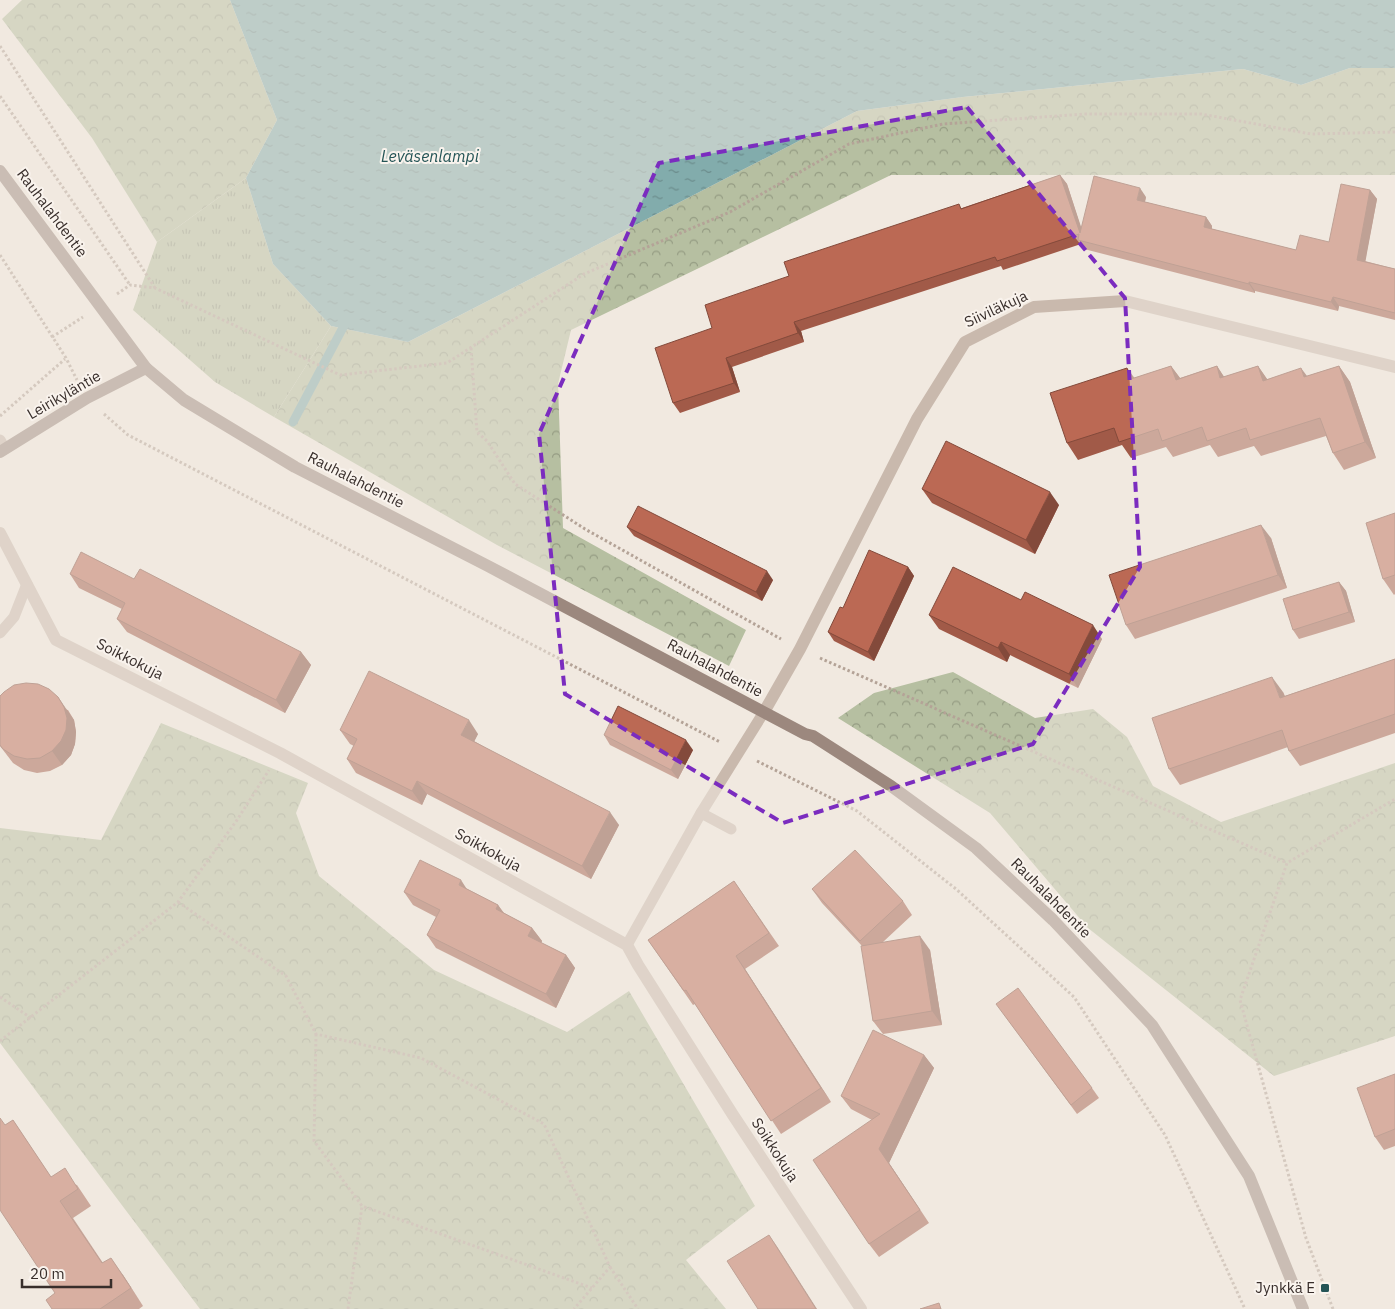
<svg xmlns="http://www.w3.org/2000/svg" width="1395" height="1309" font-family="'IBM Plex Sans',sans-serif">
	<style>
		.grass { fill: url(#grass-tufts) }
		.forest { fill: url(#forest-crowns) }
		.water { fill: url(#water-ripples) }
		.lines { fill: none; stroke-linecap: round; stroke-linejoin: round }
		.stream { stroke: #82acac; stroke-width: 9 }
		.path { stroke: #b4a397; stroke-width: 3; stroke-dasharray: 2.5 2.5; stroke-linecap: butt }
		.lane { stroke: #c9b9ad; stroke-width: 11 }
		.street { stroke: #c9b9ad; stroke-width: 12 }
		.secondary { stroke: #9c887e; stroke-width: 12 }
		.wall { fill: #a15a48 }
		.shaded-wall { fill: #834a3b }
		.building { fill: #bb6954; stroke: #834a3b }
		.marked { fill: none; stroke: #7b2cbf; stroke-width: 4; stroke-dasharray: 10 6; stroke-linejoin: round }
		.poi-dot { fill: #245456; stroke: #f9f3ed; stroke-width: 2 }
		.labels { text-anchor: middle; stroke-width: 4; stroke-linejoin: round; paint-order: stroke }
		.street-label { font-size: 15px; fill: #382e2b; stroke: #f9f3ed }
		.poi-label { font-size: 15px; fill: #382e2b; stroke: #f9f3ed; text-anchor: end }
		.water-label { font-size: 16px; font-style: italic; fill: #245456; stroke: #f9f3ed }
	</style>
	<defs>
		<pattern id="grass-tufts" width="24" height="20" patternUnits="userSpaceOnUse" patternTransform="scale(1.25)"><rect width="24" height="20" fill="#b6bfa1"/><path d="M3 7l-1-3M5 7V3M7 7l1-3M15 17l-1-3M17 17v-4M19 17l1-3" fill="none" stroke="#959c83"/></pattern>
		<pattern id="forest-crowns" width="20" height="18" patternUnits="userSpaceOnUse" patternTransform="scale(1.25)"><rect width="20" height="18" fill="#b6bfa1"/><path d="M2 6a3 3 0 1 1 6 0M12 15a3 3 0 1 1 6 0" fill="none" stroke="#959c83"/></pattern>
		<pattern id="water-ripples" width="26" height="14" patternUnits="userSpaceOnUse" patternTransform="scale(1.25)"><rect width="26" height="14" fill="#82acac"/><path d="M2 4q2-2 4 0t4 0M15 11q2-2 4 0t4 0" fill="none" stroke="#6b8c8c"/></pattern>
	</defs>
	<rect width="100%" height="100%" fill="#f1e9e0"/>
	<path class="grass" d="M246 178 273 264 331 326 274 417 215 382 133 310 157 242Z"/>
	<g class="forest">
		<path d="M22 0H230L277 120 246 178 157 242 92 138 2 19Z"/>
		<path d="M1350 68H1395V175H891L571 330 558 384 563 528 746 630 729 666 497 545 274 417 331 326 408 342 857 111 963 97 1243 69 1301 85Z"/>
		<path d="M953 672 1035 718 1093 709 1127 737 1153 786 1221 822 1395 763V1036L1274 1076 1088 928 990 813 838 718 874 693Z"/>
		<path d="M161 723 308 783 296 813 319 876 434 970 567 1032 629 991 755 1206 686 1260 726 1309H200L0 1043V828L101 840Z"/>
	</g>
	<path class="water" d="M230 0H1395V68H1350L1301 85 1243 69 963 97 857 111 408 342 331 326 273 264 246 178 277 120Z"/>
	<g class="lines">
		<path class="stream" d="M293 422 348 318"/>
		<g class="path">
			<path d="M0 46 155 288"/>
			<path d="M0 96 130 285"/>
			<path d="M0 255 66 358 77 380"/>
			<path d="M117 294 130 285 155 288 340 375 447 363 584 274 730 212 849 144 943 124 1085 114H1201L1311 134 1395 132"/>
			<path d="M52 337 83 317"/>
			<path d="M471 348 477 432 487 441 515 484 585 529 781 639"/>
			<path d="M104 414 128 435 720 742"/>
			<path d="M0 416 65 359"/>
			<path d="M820 658 1287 863"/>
			<path d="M757 761 857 811 956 889 1074 997 1165 1135 1245 1309"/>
			<path d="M178 902 286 976 316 1034 421 1058 544 1124 610 1267 574 1309"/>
			<path d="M0 997 31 1018"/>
			<path d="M316 1034 314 1141 362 1206 592 1288"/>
			<path d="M0 1041 178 902 237 820 269 770"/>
			<path d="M610 1267 638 1309"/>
			<path d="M348 1309 362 1206"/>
			<path d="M1333 1309 1306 1238 1240 1000 1287 863 1395 799"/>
		</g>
		<g class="lane">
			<path d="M0 440 5 449"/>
			<path d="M0 633 14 617 27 584"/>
			<path d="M701 813 731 829"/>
			<path d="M627 945 701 813 764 712"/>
		</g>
		<g class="street">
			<path d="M0 533 56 640 280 753 627 945 638 965 733 1115 861 1309"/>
			<path d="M764 712 800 649 917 419 965 342 1034 307 1125 301 1395 367"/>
		</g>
		<g class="secondary">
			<path d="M0 171 146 368 184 400 295 467 488 566 805 734 813 736 891 786 976 848 1053 920 1152 1025 1249 1176 1303 1309"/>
			<path d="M0 452 87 398 146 368"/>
		</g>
	</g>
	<g class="wall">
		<path d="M1060 175 1067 184 1081 228 1146 197 1145 202 1206 217 1212 226V229L1296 250 1329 242 1370 190 1377 199 1365 261 1395 269V320L1339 306 1338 311 1255 291V293L1084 249 1081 244 1003 270 1001 266 801 331 804 342 732 367 740 392 680 413 673 403 712 328 789 276 962 208Z"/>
		<path d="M1171 366 1180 378 1217 366 1224 377 1258 366 1267 379 1307 376 1339 366 1350 382 1376 458 1344 470 1333 453 1326 436 1261 456 1254 446 1218 457 1210 445 1173 457 1166 447 1131 458 1122 445 1078 460 1067 443 1134 378Z"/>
		<path d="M922 489 1059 505 1035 554 932 503Z"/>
		<path d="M1395 513V594L1394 595 1383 579Z"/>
		<path d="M627 527 773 580 762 601 634 536Z"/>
		<path d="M1271 538 1287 588 1135 639 1126 625Z"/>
		<path d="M908 567 914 576 874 661 834 641 828 632Z"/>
		<path d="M70 574 301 652 311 665 285 713 127 632 117 619 122 609 79 588Z"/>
		<path d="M1339 582 1346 591 1355 622 1299 639 1293 630Z"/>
		<path d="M929 615 1102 639 1078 688 1010 655 1007 662 939 629Z"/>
		<path d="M1395 659V733L1300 766 1289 751 1288 747 1180 785 1169 769 1283 692 1285 696Z"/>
		<path d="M0 696 68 710 74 720 76 732 75 744 71 755 62 765 50 771 37 773 24 770 13 763 0 746Z"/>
		<path d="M340 730 478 734 474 741 619 825 591 879 427 794 422 805 356 773 347 759 354 746 350 744Z"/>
		<path d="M604 735 693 750 678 779 610 745Z"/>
		<path d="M734 881 779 946 745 969 831 1102 781 1134 695 1004 693 1005 648 940Z"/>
		<path d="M467 889 498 905 504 913 532 928 542 941 541 943 566 955 575 968 556 1008 436 948 427 935 436 917 413 905 404 892Z"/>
		<path d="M812 889 903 901 912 915 883 942 930 950 942 1025 883 1034 873 1021 862 946 822 903Z"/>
		<path d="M1003 1013 1092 1088 1099 1098 1077 1114Z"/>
		<path d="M924 1055 934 1068 889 1163 929 1223 879 1257 869 1244 872 1120 851 1109 841 1096Z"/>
		<path d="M1395 1074V1146L1384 1150 1375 1137Z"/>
		<path d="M13 1120 51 1177 77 1185 91 1206 73 1218 103 1263 123 1275 143 1306 139 1309H52L55 1293 6 1125Z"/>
	</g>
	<g class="shaded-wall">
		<path d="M1060 175 1067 184 1086 242 1080 233Z"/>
		<path d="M1140 188 1146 197 1143 209 1137 200Z"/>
		<path d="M1370 190 1377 199 1364 269 1357 260Z"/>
		<path d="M1206 217 1212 226 1210 236 1204 227Z"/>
		<path d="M1249 282 1255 291V293L1249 284Z"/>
		<path d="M1333 297 1339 306 1338 311 1331 302Z"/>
		<path d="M794 322 801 331 804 342 798 333Z"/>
		<path d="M726 358 732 367 740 392 734 383Z"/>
		<path d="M1171 366 1183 382 1176 380Z"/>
		<path d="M1217 366 1228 383 1220 378Z"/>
		<path d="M1258 366 1269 382 1263 381Z"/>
		<path d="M1339 366 1350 382 1376 458 1365 442Z"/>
		<path d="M1127 368 1139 384 1131 379Z"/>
		<path d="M1301 368 1313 384 1304 377Z"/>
		<path d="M1050 492 1059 505 1035 554 1026 540Z"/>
		<path d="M1261 525 1271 538 1287 588 1278 575Z"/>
		<path d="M908 567 914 576 874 661 868 652Z"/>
		<path d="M767 571 773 580 762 601 756 592Z"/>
		<path d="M1339 582 1346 591 1355 622 1349 612Z"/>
		<path d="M1093 625 1102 639 1078 688 1069 674Z"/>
		<path d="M1001 642 1010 655 1007 662 998 648Z"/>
		<path d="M301 652 311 665 285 713 276 700Z"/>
		<path d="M1272 677 1283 692 1291 714 1280 698Z"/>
		<path d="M58 697 74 720 76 732 75 744 71 755 62 765 52 751Z"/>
		<path d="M469 720 478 734 471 748 461 735Z"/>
		<path d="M686 740 693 750 678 779 671 770Z"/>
		<path d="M417 781 427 794 422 805 412 791Z"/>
		<path d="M610 812 619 825 591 879 582 866Z"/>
		<path d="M461 880 470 894 459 885Z"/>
		<path d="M498 905 507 918 496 909Z"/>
		<path d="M532 928 542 941 538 950 528 936Z"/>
		<path d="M920 936 930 950 942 1025 932 1011Z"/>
		<path d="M566 955 575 968 556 1008 546 994Z"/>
		<path d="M736 956 745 969 831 1102 821 1088Z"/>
		<path d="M924 1055 934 1068 889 1163 929 1223 879 1149Z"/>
		<path d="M769 1235 778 1248 817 1309H816Z"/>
		<path d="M111 1258 123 1275 143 1306Z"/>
	</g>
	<g class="building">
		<path d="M1060 175 1080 233 1094 176 1140 188 1137 200 1206 217 1204 227 1296 250 1300 235 1329 242 1341 184 1370 190 1357 260 1395 269V313L1333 297 1331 302 1249 282V284L1078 240 1079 234 997 261 995 257 794 322 798 333 726 358 734 383 673 403 655 348 712 328 705 305 789 276 784 262 959 204 961 209Z"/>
		<path d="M1171 366 1176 380 1217 366 1220 378 1258 366 1263 381 1301 368 1304 377 1339 366 1365 442 1333 453 1320 418 1250 440 1246 428 1207 441 1202 427 1162 441 1158 429 1119 442 1114 428 1067 443 1050 393 1127 368 1131 379Z"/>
		<path d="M946 441 1050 492 1026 540 922 489Z"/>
		<path d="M638 506 767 571 756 592 627 527Z"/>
		<path d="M1395 513V575L1383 579 1366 523Z"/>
		<path d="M1261 525 1278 575 1126 625 1109 575Z"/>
		<path d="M869 550 908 567 868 652 828 632 840 607 843 608Z"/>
		<path d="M81 552 134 579 140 569 301 652 276 700 117 619 125 603 70 574Z"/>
		<path d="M953 567 1021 600 1025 592 1093 625 1069 674 1001 642 998 648 929 615Z"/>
		<path d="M1339 582 1349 612 1293 630 1283 599Z"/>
		<path d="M1395 659V714L1289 751 1282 730 1169 769 1152 718 1272 677 1280 698Z"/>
		<path d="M369 671 469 720 461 735 610 812 582 866 417 781 412 791 347 759 357 739 340 730Z"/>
		<path d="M26 683 38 684 49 689 58 697 64 707 67 718 66 730 61 741 52 751 40 758 27 759 14 756 3 749 0 745V696L4 692 14 685Z"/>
		<path d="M618 706 686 740 671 770 604 735Z"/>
		<path d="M855 850 903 901 860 941 812 889Z"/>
		<path d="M420 860 461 880 459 885 498 905 496 909 532 928 528 936 566 955 546 994 427 935 440 910 404 892Z"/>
		<path d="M734 881 769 933 736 956 821 1088 771 1121 686 990 684 991 648 940Z"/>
		<path d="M920 936 932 1011 873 1021 861 946Z"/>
		<path d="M1018 988 1092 1088 1071 1105 996 1004Z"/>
		<path d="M873 1030 924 1055 879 1149 920 1210 869 1244 813 1160 880 1114 841 1096Z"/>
		<path d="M1395 1074V1129L1375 1137 1357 1088Z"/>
		<path d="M0 1118 5 1125 13 1120 51 1177 65 1168 78 1189 60 1201 102 1263 111 1258 131 1288 100 1309H52L46 1300 55 1293 0 1210Z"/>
		<path d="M769 1235 816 1309H758L727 1261Z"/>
		<path d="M939 1303 941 1309H920Z"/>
	</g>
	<path d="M0 0H1395V1309H0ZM967 107 1125 298 1140 567 1033 744 783 823 565 694 539 434 659 163Z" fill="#f1e9e0" fill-opacity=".55" fill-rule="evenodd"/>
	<path class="marked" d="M967 107 1125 298 1140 567 1033 744 783 823 565 694 539 434 659 163Z"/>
	<rect class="poi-dot" x="1320" y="1283" width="10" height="10" rx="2.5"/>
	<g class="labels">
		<g class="street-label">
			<text transform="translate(52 213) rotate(53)" y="5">Rauhalahdentie</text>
			<text transform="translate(996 309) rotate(-25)" y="5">Siiviläkuja</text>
			<text transform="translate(64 395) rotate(-30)" y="5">Leirikyläntie</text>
			<text transform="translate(356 480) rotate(27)" y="5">Rauhalahdentie</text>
			<text transform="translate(130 659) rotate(27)" y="5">Soikkokuja</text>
			<text transform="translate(715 668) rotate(28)" y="5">Rauhalahdentie</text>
			<text transform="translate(488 850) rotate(29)" y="5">Soikkokuja</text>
			<text transform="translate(1051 898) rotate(45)" y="5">Rauhalahdentie</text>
			<text transform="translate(775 1150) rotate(57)" y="5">Soikkokuja</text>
		</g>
		<g class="poi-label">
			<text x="1315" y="1293">Jynkkä E</text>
		</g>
		<g class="water-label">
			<text x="430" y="162">Leväsenlampi</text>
		</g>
	</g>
	<path d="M22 1279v8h89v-8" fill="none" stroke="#382e2b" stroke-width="2.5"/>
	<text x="30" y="1279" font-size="15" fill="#382e2b" stroke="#f9f3ed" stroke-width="4" paint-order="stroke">20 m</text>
</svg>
